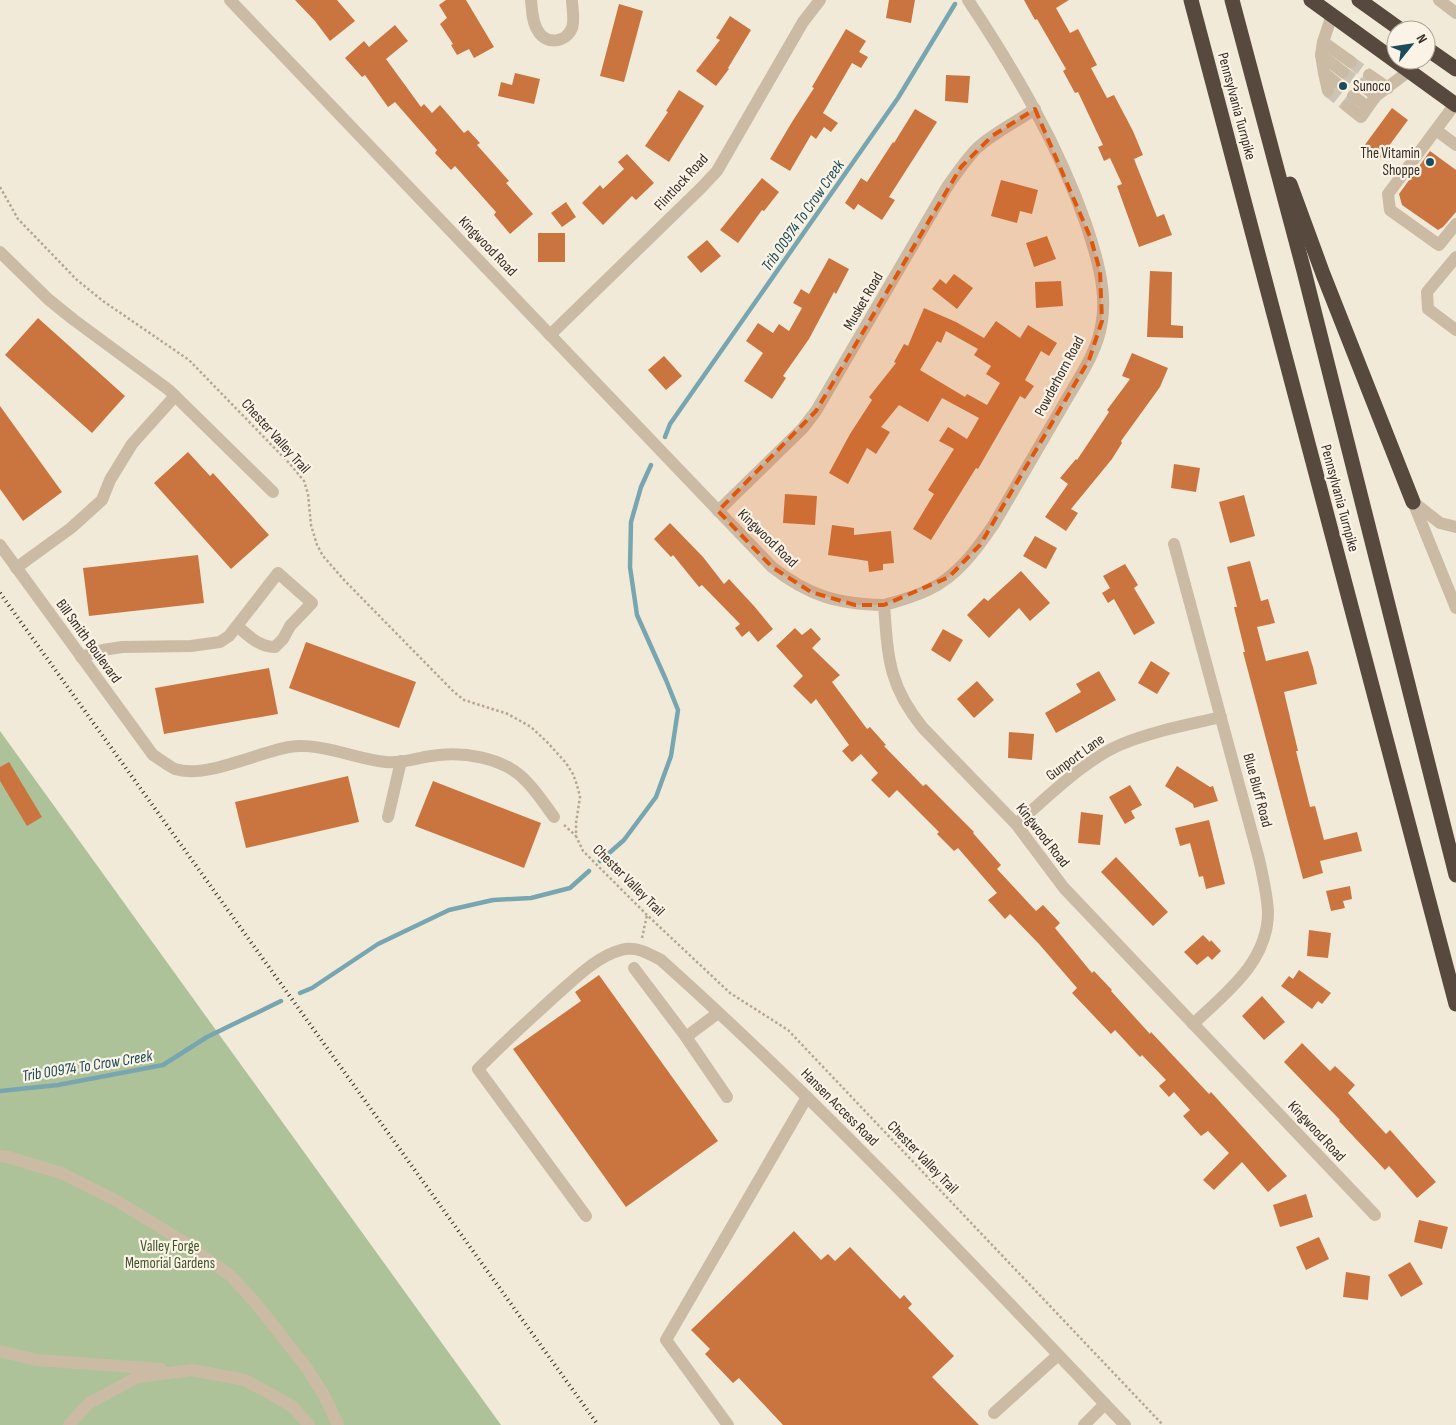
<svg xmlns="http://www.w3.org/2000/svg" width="1456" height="1425" font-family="'Sofia Sans Condensed',sans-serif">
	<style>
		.green { fill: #aec299 }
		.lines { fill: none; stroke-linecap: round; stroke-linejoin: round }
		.stream { stroke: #77a6b0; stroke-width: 4.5 }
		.building { fill: #ca753f; fill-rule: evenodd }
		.minor-tunnel { stroke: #ccc4b5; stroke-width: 12; stroke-dasharray: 12 6; stroke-linecap: butt }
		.path { stroke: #b6a68f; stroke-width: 2.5; stroke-dasharray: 2.5 2.5; stroke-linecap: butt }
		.minor { stroke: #cbbba5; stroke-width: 12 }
		.highway { stroke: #57493d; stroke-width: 15 }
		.rail { stroke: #362e26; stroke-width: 4; stroke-dasharray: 1 4; stroke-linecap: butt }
		.marked { fill: #df570d; fill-opacity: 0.2; stroke: #df570d; stroke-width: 4; stroke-dasharray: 10 6; stroke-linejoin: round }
		.poi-dot { fill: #1b4c59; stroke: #faf3e6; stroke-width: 2 }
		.labels { text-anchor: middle; stroke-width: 4.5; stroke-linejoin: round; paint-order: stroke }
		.poi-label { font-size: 15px; fill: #362e26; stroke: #faf3e6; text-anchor: start }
		.street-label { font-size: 15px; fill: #362e26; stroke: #faf3e6 }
		.park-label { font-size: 15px; fill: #3f5529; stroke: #faf3e6 }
		.water-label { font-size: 16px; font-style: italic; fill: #1b4c59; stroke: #faf3e6 }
	</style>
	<rect width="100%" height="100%" fill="#f2ead9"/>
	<path class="green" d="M0 731 501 1425H0Z"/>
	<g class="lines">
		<g class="stream">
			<path d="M665 437 670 424 898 98 955 4"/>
			<path d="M600 861 624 840 656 797 671 756 678 710 666 680 637 615 630 567 631 522 641 487 651 465"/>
			<path d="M300 993 312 988 378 944 449 910 493 900 531 898 570 888 589 871"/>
			<path d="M0 1091 58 1085 163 1065 207 1037 281 1001"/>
		</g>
	</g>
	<g class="building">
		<path d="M295 0H337L355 21 330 41 315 21Z"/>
		<path d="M446 0H466L494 47 474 58 469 49 457 55 451 45 453 44 440 24 447 18 439 5Z"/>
		<path d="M889 0H915L911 23 886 18Z"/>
		<path d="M1024 0H1069L1056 8 1070 33 1078 29 1097 65 1091 68 1107 98 1114 95 1133 131 1143 155 1134 159 1157 217 1164 214 1172 235 1139 247 1117 186 1122 184 1110 158 1104 161 1098 147 1103 145 1078 92 1075 93 1063 71 1066 69 1037 19 1035 20Z"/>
		<path d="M619 4 643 11 624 82 600 76Z"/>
		<path d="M730 16 751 30 728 68 729 69 716 86 696 71 720 40 716 38Z"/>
		<path d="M395 25 408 41 386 59 421 107 424 104 432 113 440 105 464 133 468 130 480 143 477 145 509 181 506 183 533 214 510 234 494 215 496 212 455 166 451 170 435 153 437 150 395 102 388 107 365 75 362 77 345 58 364 41 369 47Z"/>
		<path d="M846 29 866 41 859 52 868 57 861 68 852 63 823 113 838 123 831 132 824 127 816 139 811 135 790 171 770 159 792 122 814 88 812 87Z"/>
		<path d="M515 73 540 79 534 104 498 96 501 82 512 85Z"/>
		<path d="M946 75 970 76 968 103 945 101Z"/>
		<path d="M679 90 704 106 669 162 645 146 668 112 666 111Z"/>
		<path d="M1392 108 1408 120 1380 158 1364 146Z"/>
		<path d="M915 109 937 122 889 197 895 200 882 220 858 204 854 210 845 203 861 178 867 182 893 142 894 143Z"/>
		<path d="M1430 151 1456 170V212L1443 227 1438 230 1402 205 1399 194Z"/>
		<path d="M627 154 654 183 636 200 632 196 603 225 582 203 600 185 603 189 624 169 618 162Z"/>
		<path d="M762 178 779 192 764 211 762 210 738 243 720 230Z"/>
		<path d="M1001 180 1038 190 1032 214 1020 211 1017 223 991 216Z"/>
		<path d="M566 202 576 217 562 227 551 213Z"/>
		<rect x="538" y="233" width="27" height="29"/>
		<path d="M1047 236 1056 259 1034 267 1026 243Z"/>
		<path d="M707 240 721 256 701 273 687 257Z"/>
		<path d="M829 258 849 269 836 294 834 292 809 339 783 376 786 378 772 399 744 381 763 353 746 341 758 323 773 333 779 324 789 331 802 308 793 303 801 289 809 294Z"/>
		<path d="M1150 271 1172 272 1171 325 1183 326V338L1147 337Z"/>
		<path d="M954 274 973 288 957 309 932 289 940 279 946 284Z"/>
		<path d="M1061 281 1063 306 1036 308 1035 282Z"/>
		<path d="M924 308 956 322 984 338 996 321 1020 338 1028 325 1057 343 1049 356 1041 351 1025 380 1034 386 1025 399 1020 396 978 469 976 468 931 540 913 529 934 494 928 490 954 449 939 441 948 427 967 439 979 418 942 398 928 422 899 405 881 427 890 432 876 454 867 448 848 484 829 473 850 434 872 400 869 397 896 363 894 362 904 344 908 346ZM946 331 978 349 974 355 991 366 986 374 1000 383 987 405 967 394 965 397 920 370 937 341 941 343Z"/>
		<path d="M38 318 125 396 92 433 5 355Z"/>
		<path d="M1132 353 1168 368 1160 387 1121 441 1122 443 1112 459 1071 509 1078 513 1066 531 1045 517 1068 484 1060 478 1076 459 1077 460 1109 412 1107 410 1130 379 1122 376Z"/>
		<path d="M664 356 682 376 666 390 648 370Z"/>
		<path d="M0 406 62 492 23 521 0 489Z"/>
		<path d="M188 452 210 476 213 473 269 535 231 569 154 483Z"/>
		<path d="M1174 464 1200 468 1196 492 1171 488Z"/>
		<path d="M785 494 817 496 815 525 783 523Z"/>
		<path d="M1244 495 1255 536 1230 543 1219 502Z"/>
		<path d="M670 523 703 557 724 584 729 579 754 606 773 629 758 642 749 631 742 637 735 628 740 624 702 585 699 587 673 555 671 557 654 539Z"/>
		<path d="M832 525 854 528V535L891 531 894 563 883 564V570L869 572 868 561 828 555Z"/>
		<path d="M1035 536 1057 548 1046 569 1023 556Z"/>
		<path d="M198 555 204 603 89 616 83 568Z"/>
		<path d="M1250 561 1261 601 1268 599 1275 623 1257 627 1266 661 1308 651 1313 667 1317 684 1284 692 1298 751H1296L1310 807 1315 806 1324 840 1357 832 1362 851 1320 861 1323 873 1303 879 1243 652H1245L1234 607H1237L1227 567Z"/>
		<path d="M1125 564 1138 585 1134 588 1155 623 1134 635 1114 599 1108 603 1102 593 1110 588 1103 576Z"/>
		<path d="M1021 571 1050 603 1030 621 1019 608 989 638 967 615 984 598 988 601Z"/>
		<path d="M795 628 802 635 811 628 821 639 812 648 840 675 832 682 867 729 870 727 886 745 884 746 923 786 926 784 974 832 973 833 1001 865 997 869 1036 911 1043 905 1060 923 1055 928 1092 973 1094 971 1112 990 1111 991 1150 1034 1151 1032 1209 1094 1211 1092 1287 1176 1268 1192 1242 1162 1214 1190 1203 1180 1229 1153 1208 1131 1201 1136 1183 1116 1190 1110 1174 1092 1169 1097 1159 1086 1166 1080 1142 1055 1140 1057 1115 1030 1111 1034 1072 993 1077 988 1039 944 1010 914 1005 919 988 900 997 893 958 848 954 851 937 834 939 832 897 790 889 798 871 780 878 773 861 754 852 762 842 751 849 745 816 699 811 704 793 686 803 676 776 646Z"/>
		<path d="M943 629 963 640 950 662 931 650Z"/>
		<path d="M306 642 416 682 399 728 289 688Z"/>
		<path d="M1151 661 1170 673 1157 694 1138 683Z"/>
		<path d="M269 668 278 714 164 734 155 688Z"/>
		<path d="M1099 671 1116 700 1056 733 1045 713 1081 692 1076 684Z"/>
		<path d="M977 681 994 700 974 718 957 699Z"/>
		<path d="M1009 732 1034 734 1032 760 1008 758Z"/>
		<path d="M9 762 42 817 27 826 0 781V767Z"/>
		<path d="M1177 766 1210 787 1213 786 1218 801 1194 808 1193 804 1165 786Z"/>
		<path d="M348 776 359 822 246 848 235 802Z"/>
		<path d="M433 781 541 823 524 868 415 826Z"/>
		<path d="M1130 785 1142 805 1131 811 1135 818 1125 824 1109 797Z"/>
		<path d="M1081 812 1103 815 1100 845 1078 843Z"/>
		<path d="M1209 820 1225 884 1206 889 1203 876 1199 877 1190 843 1180 846 1175 828Z"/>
		<path d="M1116 857 1168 912 1153 926 1101 872Z"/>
		<path d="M1350 886 1352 899 1343 901 1345 908 1331 911 1326 891Z"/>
		<path d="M1309 930 1331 933 1328 958 1307 956Z"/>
		<path d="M1203 935 1210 942 1211 940 1221 951 1212 960 1208 956 1197 965 1184 952Z"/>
		<path d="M1299 970 1331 993 1322 1004 1318 1001 1312 1009 1281 986 1289 976 1293 979Z"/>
		<path d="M599 975 718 1141 626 1207 513 1049 581 1001 575 992Z"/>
		<path d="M1262 996 1285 1022 1264 1040 1242 1016Z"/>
		<path d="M1302 1043 1330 1071 1335 1066 1355 1085 1348 1093 1386 1134 1390 1130 1436 1182 1417 1198 1389 1166 1385 1170 1339 1121 1340 1120 1284 1062Z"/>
		<path d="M1306 1194 1313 1217 1280 1227 1273 1205Z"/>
		<path d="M1419 1220 1448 1227 1442 1249 1414 1242Z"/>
		<path d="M794 1231 821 1260 828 1254 835 1261 850 1247 900 1299 904 1295 912 1304 908 1308 954 1356 932 1377 979 1425H783L739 1378 733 1383 705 1354 710 1349 691 1330Z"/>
		<path d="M1319 1237 1329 1259 1306 1270 1296 1247Z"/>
		<path d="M1410 1262 1423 1284 1401 1297 1388 1275Z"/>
		<path d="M1346 1272 1370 1276 1368 1300 1343 1297Z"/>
	</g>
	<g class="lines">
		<g class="minor-tunnel">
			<path d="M1351 62 1369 75"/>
			<path d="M1343 72 1362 85"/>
			<path d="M1335 82 1353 96"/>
			<path d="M1328 91 1347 106"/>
		</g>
		<g class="path">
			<path d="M0 187 18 219 77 280 103 301 189 360 290 464 304 481 308 494 311 525 317 545 323 556 345 581 454 692 464 700 508 714 531 727 548 743 566 763 573 774 577 785 580 797 576 823V836L583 851 647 915 730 993 788 1030 1163 1425"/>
			<path d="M564 825 576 836"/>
			<path d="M642 938 647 915"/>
		</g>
		<g class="minor">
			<path d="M230 0 772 567C809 596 837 604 884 605 888 657 888 685 923 728L1016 824 1064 888 1375 1215"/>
			<path d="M531 0C532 10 532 22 538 31 546 45 566 43 572 28 575 20 572 8 572 0"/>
			<path d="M1439 0 1456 13"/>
			<path d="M1332 15 1323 42 1321 55 1343 72"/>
			<path d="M1323 42 1351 62"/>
			<path d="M1321 55 1324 73 1335 82"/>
			<path d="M1324 73 1328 91"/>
			<path d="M1369 75 1388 88"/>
			<path d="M1362 85 1376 96 1409 71"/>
			<path d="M1353 96 1368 107 1376 96"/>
			<path d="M1455 104 1388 194 1390 210 1439 245 1456 224"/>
			<path d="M1347 106 1361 117 1368 107"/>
			<path d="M1436 130 1456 145"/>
			<path d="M0 252 48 299 74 320 169 390 273 492"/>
			<path d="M1456 257 1427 292 1428 309 1456 330"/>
			<path d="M550 335 701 188 717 171 803 22 820 0"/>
			<path d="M1413 502 1456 608"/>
			<path d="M1413 502 1440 523 1456 527"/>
			<path d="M718 511 803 428 816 411 947 187C956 174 965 161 976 149 993 133 1016 122 1035 109"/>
			<path d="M1174 544 1259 859C1263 877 1267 894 1268 912 1268 962 1226 993 1193 1024"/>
			<path d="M0 545 153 755C160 759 168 766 175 769 205 779 259 752 289 747 321 742 355 759 386 762 401 764 416 758 431 756 462 751 504 757 526 781 537 792 545 805 554 817"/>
			<path d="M16 568 71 528 102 500 110 480 132 444 175 396"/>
			<path d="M884 605C899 601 914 597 928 590 957 577 977 549 994 524 1016 486 1038 448 1061 409 1076 382 1098 353 1102 321 1107 289 1096 254 1086 224 1058 144 1015 71 968 0"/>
			<path d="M81 657 103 650 122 647 191 646 220 642 229 636 278 573 312 603 290 626 283 639 275 647C259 647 249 636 237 626"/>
			<path d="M388 817 401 761"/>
			<path d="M1016 824C1046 799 1085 759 1122 744 1153 731 1188 725 1221 717"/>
			<path d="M634 968 686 1037 718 1013"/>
			<path d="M686 1037 727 1097"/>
			<path d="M0 1156 8 1157 61 1173 117 1201 176 1237 231 1276 258 1306 306 1367 324 1395 338 1425"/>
			<path d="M586 1216 478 1069C502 1044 528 1021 553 998 573 981 595 957 621 950 636 946 648 953 661 960 824 1106 974 1266 1125 1425"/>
			<path d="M0 1351 36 1360 161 1369"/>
			<path d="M994 1413 1058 1355"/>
			<path d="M69 1425 89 1403 138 1377 192 1370 245 1380 292 1406 309 1425"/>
			<path d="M728 1425 666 1340 807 1097"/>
			<path d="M1084 1425 1105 1404"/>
		</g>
		<g class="highway">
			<path d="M1191 0 1456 1004"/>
			<path d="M1232 0 1304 271 1456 875"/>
			<path d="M1311 0 1456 105"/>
			<path d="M1359 0 1401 30"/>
			<path d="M1426 48 1456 69"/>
			<path d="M1290 184 1323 274 1413 502"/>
		</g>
		<path class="rail" d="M0 593 598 1425"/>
	</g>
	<path class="marked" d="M1035 109 1091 239 1100 271 1102 321 1089 360 980 545 949 577 884 605H855L811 592 772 567 718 511 816 411 961 167 992 136Z"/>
	<g class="poi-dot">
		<circle cx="1343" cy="86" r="5"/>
		<circle cx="1430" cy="162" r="5"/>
	</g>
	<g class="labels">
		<g class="poi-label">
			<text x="1353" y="91">Sunoco</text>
			<text x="1420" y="158" text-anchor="end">The Vitamin<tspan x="1420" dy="17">Shoppe</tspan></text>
		</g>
		<g class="street-label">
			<text transform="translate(1237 106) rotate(75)" y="5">Pennsylvania Turnpike</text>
			<text transform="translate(681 182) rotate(-47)" y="5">Flintlock Road</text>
			<text transform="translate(488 246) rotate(46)" y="5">Kingwood Road</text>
			<text transform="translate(863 301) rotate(-60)" y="5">Musket Road</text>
			<text transform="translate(1059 376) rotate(-62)" y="5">Powderhorn Road</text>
			<text transform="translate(276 436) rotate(48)" y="5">Chester Valley Trail</text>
			<text transform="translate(1340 498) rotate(75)" y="5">Pennsylvania Turnpike</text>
			<text transform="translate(768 538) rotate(44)" y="5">Kingwood Road</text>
			<text transform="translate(89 641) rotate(54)" y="5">Bill Smith Boulevard</text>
			<text transform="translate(1075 757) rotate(-36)" y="5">Gunport Lane</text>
			<text transform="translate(1258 790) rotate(75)" y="5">Blue Bluff Road</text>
			<text transform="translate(1043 835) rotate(52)" y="5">Kingwood Road</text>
			<text transform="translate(629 880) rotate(45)" y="5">Chester Valley Trail</text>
			<text transform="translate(840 1107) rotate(45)" y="5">Hansen Access Road</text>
			<text transform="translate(1317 1131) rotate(47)" y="5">Kingwood Road</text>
			<text transform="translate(923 1157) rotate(46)" y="5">Chester Valley Trail</text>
		</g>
		<g class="park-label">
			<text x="170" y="1251">Valley Forge<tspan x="170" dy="17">Memorial Gardens</tspan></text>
		</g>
		<g class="water-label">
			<text transform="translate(802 215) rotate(-55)" y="6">Trib 00974 To Crow Creek</text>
			<text transform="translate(87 1065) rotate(-9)" y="6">Trib 00974 To Crow Creek</text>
		</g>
	</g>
	<g transform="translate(1411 45) rotate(60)"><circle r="24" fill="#faf3e6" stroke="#aca499"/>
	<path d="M0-4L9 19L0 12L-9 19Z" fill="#1b4c59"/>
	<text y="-8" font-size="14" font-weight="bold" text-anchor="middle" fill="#362e26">N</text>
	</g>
</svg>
